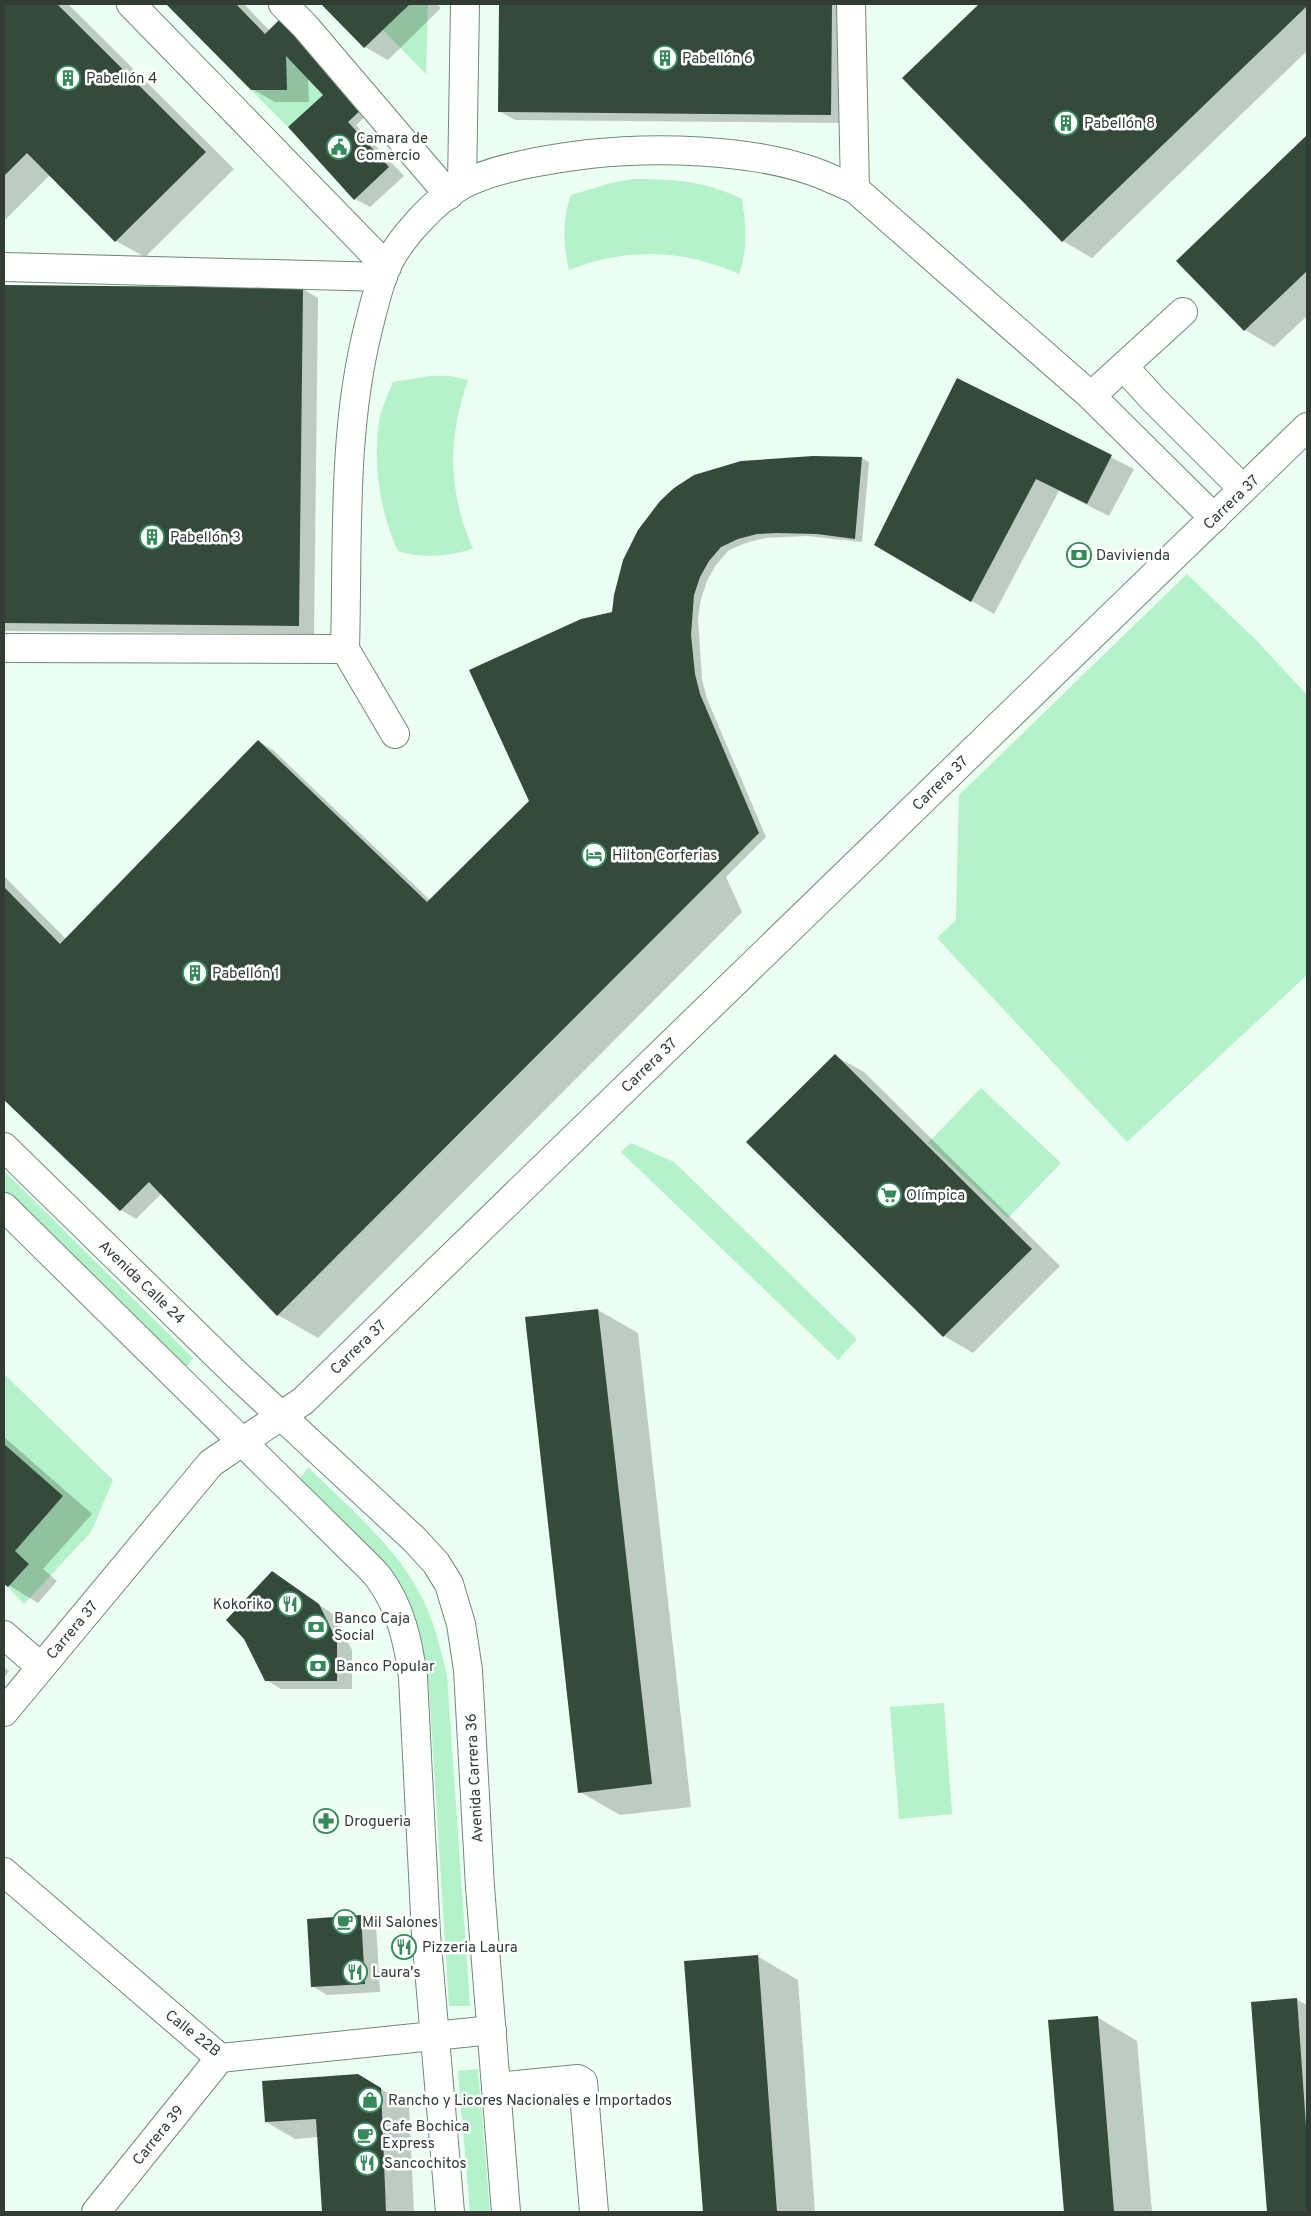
<svg xmlns="http://www.w3.org/2000/svg" width="1311" height="2216" font-family="Overpass,sans-serif">
	<style>
		.green { fill: #b4f2ca }
		.shadow { fill: #0003 }
		.building { fill: #344b3c }
		.lines { fill: none; stroke-linecap: round; stroke-linejoin: round }
		.minor-casing { stroke: #708979; stroke-width: 30 }
		.major-casing { stroke: #708979; stroke-width: 30 }
		.minor { stroke: #fff; stroke-width: 28 }
		.major { stroke: #fff; stroke-width: 28 }
		.labels { text-anchor: middle; stroke-width: 5; stroke-linejoin: round; paint-order: stroke }
		.poi-label { font-size: 15px; fill: #313c35; stroke: #fff; text-anchor: start }
		.street-label { font-size: 15px; fill: #313c35; stroke: #fff }
	</style>
	<rect width="100%" height="100%" fill="#edfef2"/>
	<g class="green">
		<path d="M410 4H428L426 74 383 30Z"/>
		<path d="M286 56 323 95 288 127 251 90Z"/>
		<path d="M633 179C674 179 705 181 742 199 746 225 748 249 739 274 682 249 628 247 569 270 563 244 562 219 571 195L611 183Z"/>
		<path d="M431 376H449L468 380C447 440 448 491 473 549 448 556 424 559 398 551 380 512 373 466 379 422 381 409 388 395 393 382Z"/>
		<path d="M1187 574 1257 641 1307 695V975L1127 1142 937 938 956 920 959 795Z"/>
		<path d="M981 1088 1061 1163 1008 1218 928 1143Z"/>
		<path d="M631 1143 674 1162 857 1339 838 1360 621 1152Z"/>
		<path d="M4 1171 193 1358 186 1368 4 1198Z"/>
		<path d="M4 1374 113 1480 91 1532 24 1604 8 1587 29 1564 15 1551 63 1496 4 1444Z"/>
		<path d="M308 1467C350 1509 402 1551 426 1606 436 1628 441 1652 447 1675L470 2006H449L429 1689 423 1652 414 1617 375 1555 300 1479Z"/>
		<path d="M944 1703 952 1814 899 1819 890 1707Z"/>
		<path d="M478 2069 490 2212H470L458 2071Z"/>
	</g>
	<g class="shadow">
		<path d="M4 4H68L234 169 145 257 116 241 50 175 4 221Z"/>
		<path d="M167 4H244L270 31 370 112 356 125 404 176 370 207 355 199 325 95 308 78 309 102H275L252 89Z"/>
		<path d="M323 4H437L441 8 388 60 365 47Z"/>
		<path d="M501 4H847L846 123 515 120 499 111Z"/>
		<path d="M981 4H1307V51L1092 258 1063 241 904 78Z"/>
		<path d="M1307 137V316L1274 347 1245 330 1178 261Z"/>
		<path d="M4 287 303 289 318 298 314 634 4 631Z"/>
		<path d="M958 380 1134 469 1109 516 1059 491 994 614 875 544Z"/>
		<path d="M862 458 869 462 862 542 807 536 765 538 746 543 729 550 716 565 707 581 701 599 698 618 702 679 707 699 766 837 726 877 742 912 318 1338 278 1315 162 1193 136 1219 121 1210 4 1098V876L66 939 258 741 273 750 431 901 531 801 613 613Z"/>
		<path d="M835 1056 864 1072 1060 1266 973 1353 944 1336 748 1142Z"/>
		<path d="M598 1310 638 1333 691 1807 620 1815 580 1792Z"/>
		<path d="M4 1437 92 1514 43 1569 57 1581 38 1603 4 1582Z"/>
		<path d="M272 1573 333 1614 352 1650V1689H281L266 1680Z"/>
		<path d="M4 1667 9 1671 4 1678Z"/>
		<path d="M361 1917 376 1925 380 1992 327 1995 312 1986Z"/>
		<path d="M757 1956 798 1980 815 2212H704L685 1962Z"/>
		<path d="M1296 1999 1307 2005V2212H1269L1253 2003Z"/>
		<path d="M1097 2017 1137 2041 1152 2212H1065L1049 2022Z"/>
		<path d="M358 2075 409 2106 414 2212H323L318 2137 295 2139 266 2122Z"/>
	</g>
	<g class="building">
		<path d="M4 4H57L206 152 115 242 27 153 4 176Z"/>
		<path d="M166 4H236L265 34 280 19 364 107 348 122 389 167 354 200 288 127 323 95 286 56 287 90H251Z"/>
		<path d="M321 4H410L364 48Z"/>
		<path d="M499 4H832L831 115 498 112Z"/>
		<path d="M979 4H1307V6L1062 242 902 78Z"/>
		<path d="M1307 135V271L1244 331 1176 261Z"/>
		<path d="M4 285 303 288 299 626 4 623Z"/>
		<path d="M957 378 1112 455 1087 504 1036 479 971 602 874 545Z"/>
		<path d="M813 456 862 457 855 539 817 534 777 533 757 534 738 539 721 547 709 561 700 577 694 595 691 635 695 674 700 694 759 833 277 1316 149 1182 120 1211 4 1100V887L60 944 258 740 427 902 529 801 469 670 581 619 612 612 614 595 623 560 638 530 660 501 674 488 694 475 741 461Z"/>
		<path d="M835 1054 1032 1249 943 1337 746 1142Z"/>
		<path d="M598 1309 652 1784 578 1793 525 1317Z"/>
		<path d="M4 1444 63 1496 15 1551 29 1564 8 1587 4 1584Z"/>
		<path d="M272 1571 319 1604 337 1641V1681H265L244 1639 226 1620Z"/>
		<path d="M361 1915 365 1984 311 1987 307 1919Z"/>
		<path d="M758 1955 777 2212H703L684 1961Z"/>
		<path d="M1297 1998 1307 2140V2212H1267L1251 2002Z"/>
		<path d="M1098 2016 1114 2212H1064L1048 2020Z"/>
		<path d="M358 2074 381 2088 386 2212H322L316 2119 265 2122 262 2081Z"/>
	</g>
	<g class="lines">
		<defs>
			<g id="minor">
				<path d="M131 4 387 267"/>
				<path d="M283 4 304 25 449 195"/>
				<path d="M462 185 465 4"/>
				<path d="M855 189 1091 396 1214 518"/>
				<path d="M4 267 383 277"/>
				<path d="M1124 367 1155 401 1243 489"/>
				<path d="M1091 396 1183 312"/>
				<path d="M4 648 345 649C348 543 342 433 368 329 373 309 378 287 386 268 398 240 435 200 462 185 496 167 550 159 589 154 655 147 746 149 809 170 825 175 840 183 855 189L851 4"/>
				<path d="M345 649 395 734"/>
				<path d="M4 1635 41 1667"/>
				<path d="M4 1712 211 1463 303 1401 1307 427"/>
				<path d="M4 1872 220 2058 492 2030"/>
				<path d="M496 2087 578 2079 583 2082 594 2212"/>
				<path d="M96 2212 220 2058"/>
			</g>
			<g id="major">
				<path d="M4 1147 234 1372 415 1540 436 1563 449 1584 461 1624 468 1670 480 1887 506 2212"/>
				<path d="M4 1207 358 1556C365 1563 373 1570 379 1578 401 1608 408 1642 413 1677L426 1934 450 2212"/>
			</g>
		</defs>
		<use href="#minor" class="minor-casing"/>
		<use href="#major" class="major-casing"/>
		<use href="#minor" class="minor"/>
		<use href="#major" class="major"/>
	</g>
	<defs>
		<symbol id="building-ring" viewBox="-11 -11 22 22"><circle r="9.5" fill="#fff" stroke="#36895b" stroke-width="1.5"/><path d="M-4-6H4V6H1V3H-1V6H-4ZM-2.5-4.3h1.7v1.8h-1.7ZM.8-4.3h1.7v1.8H.8ZM-2.5-1h1.7V.8h-1.7ZM.8-1h1.7V.8H.8Z" fill="#36895b"/></symbol>
		<symbol id="civic-ring" viewBox="-11 -11 22 22"><circle r="9.5" fill="#fff" stroke="#36895b" stroke-width="1.5"/><path d="M-.6-6.5H3V-4.5H.6V-3L4-1V1h2V6H-6V1h2V-1L-.6-3ZM-1.2 2.5V6h2.4V2.5Z" fill="#36895b"/></symbol>
		<symbol id="bank-ring" viewBox="-11 -11 22 22"><circle r="9.5" fill="#fff" stroke="#36895b" stroke-width="1.5"/><path d="M-6-4H6V4H-6ZM0-2.3a2.3 2.3 0 1 0 0 4.6a2.3 2.3 0 1 0 0-4.6Z" fill="#36895b"/></symbol>
		<symbol id="hotel-ring" viewBox="-11 -11 22 22"><circle r="9.5" fill="#fff" stroke="#36895b" stroke-width="1.5"/><path d="M-6-4.5h1.5V1H6V5H4.5V3h-9V5H-6ZM-4 0a1.8 1.8 0 1 1 3.6 0ZM.5 0V-2.5h3Q6-2.5 6 0Z" fill="#36895b"/></symbol>
		<symbol id="supermarket-ring" viewBox="-11 -11 22 22"><circle r="9.5" fill="#fff" stroke="#36895b" stroke-width="1.5"/><path d="M-6-5.5h2.5l.6 2H6L4.5 2H-2.5L-4.4-4H-6ZM-1.5 3.2a1.3 1.3 0 1 0 .1 0ZM3 3.2a1.3 1.3 0 1 0 .1 0Z" fill="#36895b"/></symbol>
		<symbol id="restaurant-ring" viewBox="-11 -11 22 22"><circle r="9.5" fill="#fff" stroke="#36895b" stroke-width="1.5"/><path d="M-5-6h1v4h1v-4h1v4h1v-4h1v5L-1.5 .5V6h-2V.5L-5-1ZM5-6V6H3V1.5H1.5Q1.5-4 5-6Z" fill="#36895b"/></symbol>
		<symbol id="pharmacy-ring" viewBox="-11 -11 22 22"><circle r="9.5" fill="#fff" stroke="#36895b" stroke-width="1.5"/><path d="M-2-6h4v4h4v4h-4v4h-4v-4h-4v-4h4Z" fill="#36895b"/></symbol>
		<symbol id="cafe-ring" viewBox="-11 -11 22 22"><circle r="9.5" fill="#fff" stroke="#36895b" stroke-width="1.5"/><path d="M-5.5-4.5H6V0H3Q3 3.5 0 3.5H-2.5Q-5.5 3.5-5.5 0ZM3-3.2v2h1.7v-2ZM-6 4.5H4V6H-6Z" fill="#36895b"/></symbol>
		<symbol id="shop-ring" viewBox="-11 -11 22 22"><circle r="9.5" fill="#fff" stroke="#36895b" stroke-width="1.5"/><path d="M-5-2.5h2.3a2.7 3.5 0 0 1 5.4 0H5L5.5 6h-11ZM-1.5-2.5h3a1.5 2.3 0 0 0-3 0Z" fill="#36895b"/></symbol>
	</defs>
	<g fill-rule="evenodd">
		<use href="#building-ring" x="651" y="44" width="28" height="28"/>
		<use href="#building-ring" x="54" y="64" width="28" height="28"/>
		<use href="#building-ring" x="1052" y="109" width="28" height="28"/>
		<use href="#civic-ring" x="325" y="133" width="28" height="28"/>
		<use href="#building-ring" x="138" y="523" width="28" height="28"/>
		<use href="#bank-ring" x="1065" y="541" width="28" height="28"/>
		<use href="#hotel-ring" x="580" y="841" width="28" height="28"/>
		<use href="#building-ring" x="181" y="959" width="28" height="28"/>
		<use href="#supermarket-ring" x="875" y="1181" width="28" height="28"/>
		<use href="#restaurant-ring" x="276" y="1590" width="28" height="28"/>
		<use href="#bank-ring" x="302" y="1613" width="28" height="28"/>
		<use href="#bank-ring" x="304" y="1652" width="28" height="28"/>
		<use href="#pharmacy-ring" x="312" y="1807" width="28" height="28"/>
		<use href="#cafe-ring" x="331" y="1908" width="28" height="28"/>
		<use href="#restaurant-ring" x="390" y="1933" width="28" height="28"/>
		<use href="#restaurant-ring" x="341" y="1958" width="28" height="28"/>
		<use href="#shop-ring" x="356" y="2086" width="28" height="28"/>
		<use href="#cafe-ring" x="351" y="2121" width="28" height="28"/>
		<use href="#restaurant-ring" x="353" y="2149" width="28" height="28"/>
	</g>
	<g class="labels">
		<g class="poi-label">
			<text x="682" y="63">Pabellón 6</text>
			<text x="86" y="83">Pabellón 4</text>
			<text x="1084" y="128">Pabellón 8</text>
			<text x="356" y="143">Camara de<tspan x="356" dy="17">Comercio</tspan></text>
			<text x="170" y="542">Pabellón 3</text>
			<text x="1096" y="560">Davivienda</text>
			<text x="612" y="860">Hilton Corferias</text>
			<text x="212" y="978">Pabellón 1</text>
			<text x="906" y="1200">Olímpica</text>
			<text x="272" y="1609" text-anchor="end">Kokoriko</text>
			<text x="334" y="1623">Banco Caja<tspan x="334" dy="17">Social</tspan></text>
			<text x="336" y="1671">Banco Popular</text>
			<text x="344" y="1826">Drogueria</text>
			<text x="362" y="1927">Mil Salones</text>
			<text x="422" y="1952">Pizzeria Laura</text>
			<text x="372" y="1977">Laura's</text>
			<text x="388" y="2105">Rancho y Licores Nacionales e Importados</text>
			<text x="382" y="2131">Cafe Bochica<tspan x="382" dy="17">Express</tspan></text>
			<text x="384" y="2168">Sancochitos</text>
		</g>
		<g class="street-label">
			<text transform="translate(1231 502) rotate(-44)" y="5">Carrera 37</text>
			<text transform="translate(940 783) rotate(-44)" y="5">Carrera 37</text>
			<text transform="translate(649 1065) rotate(-44)" y="5">Carrera 37</text>
			<text transform="translate(142 1282) rotate(44)" y="5">Avenida Calle 24</text>
			<text transform="translate(358 1347) rotate(-44)" y="5">Carrera 37</text>
			<text transform="translate(72 1630) rotate(-50)" y="5">Carrera 37</text>
			<text transform="translate(474 1778) rotate(-93)" y="5">Avenida Carrera 36</text>
			<text transform="translate(193 2033) rotate(38)" y="5">Calle 22B</text>
			<text transform="translate(158 2135) rotate(-51)" y="5">Carrera 39</text>
		</g>
	</g>
	<rect width="1311" height="2216" fill="none" stroke="#313c35" stroke-width="10"/>
</svg>
